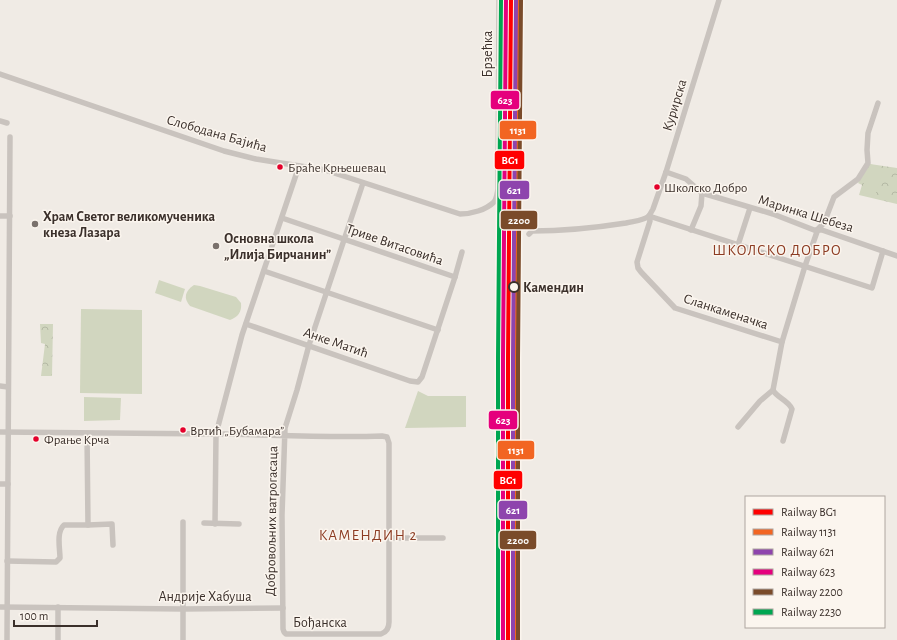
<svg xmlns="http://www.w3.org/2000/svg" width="897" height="640" font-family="'Alegreya Sans',sans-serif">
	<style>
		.forest { fill: url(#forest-crowns) }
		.pitch { fill: #d1d6bf }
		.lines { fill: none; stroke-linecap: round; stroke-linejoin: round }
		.minor { stroke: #c9c3be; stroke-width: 5.5 }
		.rail-1-casing { stroke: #fbf5ee; stroke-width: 7 }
		.rail-2-casing { stroke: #fbf5ee; stroke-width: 7 }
		.rail-3-casing { stroke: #fbf5ee; stroke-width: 7 }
		.rail-4-casing { stroke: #fbf5ee; stroke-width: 7 }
		.rail-5-casing { stroke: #fbf5ee; stroke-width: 7 }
		.rail-6-casing { stroke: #fbf5ee; stroke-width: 7 }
		.rail-1 { stroke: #f00; stroke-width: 4 }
		.rail-2 { stroke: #f26522; stroke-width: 4 }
		.rail-3 { stroke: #8e44ad; stroke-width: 4 }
		.rail-4 { stroke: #e5007d; stroke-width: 4 }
		.rail-5 { stroke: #7a4b2a; stroke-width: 4 }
		.rail-6 { stroke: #00a651; stroke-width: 4 }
		.bus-dot { fill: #e4002b; stroke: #fbf5ee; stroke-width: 1.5 }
		.poi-dot { fill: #7a716c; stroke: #fbf5ee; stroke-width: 1.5 }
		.stop-dot { fill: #fbf5ee; stroke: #3b302b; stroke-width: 2 }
		.labels { text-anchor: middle; stroke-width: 3; stroke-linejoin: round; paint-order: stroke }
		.bus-label { font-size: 13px; fill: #3b302b; stroke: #fbf5ee; text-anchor: start }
		.street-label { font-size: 14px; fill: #3b302b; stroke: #fbf5ee }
		.poi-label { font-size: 14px; font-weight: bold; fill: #3b302b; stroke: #fbf5ee; text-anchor: start }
		.stop-label { font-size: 14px; font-weight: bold; fill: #3b302b; stroke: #fbf5ee; text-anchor: start }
		.neighbourhood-label { font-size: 15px; letter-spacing: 1px; fill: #8c3b22; stroke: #fbf5ee }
		.line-badge { stroke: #fbf5ee; stroke-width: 1.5 }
		.badge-label { font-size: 11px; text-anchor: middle; font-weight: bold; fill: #fff }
	</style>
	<defs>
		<pattern id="forest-crowns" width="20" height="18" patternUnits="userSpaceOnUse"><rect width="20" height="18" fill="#d1d6bf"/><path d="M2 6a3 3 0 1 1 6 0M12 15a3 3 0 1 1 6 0" fill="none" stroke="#b4b8a4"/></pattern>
	</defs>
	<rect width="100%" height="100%" fill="#f0ebe5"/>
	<g class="forest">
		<path d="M870 164 897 168V204L859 195 862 185 858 183Z"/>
		<path d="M40 324H53L52 376H41L45 344 41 343Z"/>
	</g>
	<g class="pitch">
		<path d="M870 164 884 169 875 196 861 192Z"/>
		<path d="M159 280 185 289 181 302 155 293Z"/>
		<path d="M194 285 200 286 236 297 241 303C242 312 238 317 230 320L190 306C183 298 185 291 194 285Z"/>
		<path d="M81 309 142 310V394L80 393Z"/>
		<path d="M418 391 428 396H466V427L405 428Z"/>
		<path d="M84 397 121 398 120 420 84 421Z"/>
	</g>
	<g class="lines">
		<g class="minor">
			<path d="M719 0 666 172 653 209 649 216 650 221 637 262 638 268 641 272 675 308 782 342"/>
			<path d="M0 74 224 151 256 159 325 170 460 214C471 214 486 210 494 202 497 198 497 194 498 189L499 0"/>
			<path d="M0 121 7 123"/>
			<path d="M666 172 686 179 702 193 773 214 814 230H822L897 256"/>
			<path d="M0 216H10"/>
			<path d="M649 216 872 288 883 251"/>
			<path d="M282 218 455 277"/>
			<path d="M691 230 701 206 702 193"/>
			<path d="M529 234 532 231C564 231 594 228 626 223 634 221 643 221 649 216"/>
			<path d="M738 245 750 208"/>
			<path d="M264 271 438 330"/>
			<path d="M246 324 410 381 418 382 422 377 455 277 462 252"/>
			<path d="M0 386 8 387"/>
			<path d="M738 427 760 401 773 390"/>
			<path d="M0 432 216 434H225C277 435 330 438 382 436L387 437 389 443V622C389 628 387 632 381 634H286L284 632 283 629 282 515 285 428 297 390 309 345 363 183"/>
			<path d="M783 441 792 409C788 400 777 398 773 390L782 342 805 266 818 229 824 223 834 197 858 179 868 163 867 150 868 133 878 103"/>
			<path d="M0 484H8"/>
			<path d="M204 523 239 524"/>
			<path d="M215 524 216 434 242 335 299 166"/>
			<path d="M88 525 112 524 113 545"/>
			<path d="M389 538H443"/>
			<path d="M7 561 56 562 60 558C60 549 56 532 64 525H88L87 434"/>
			<path d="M0 607 183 609 283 608"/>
			<path d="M58 607V640"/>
			<path d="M7 640 10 137"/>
			<path d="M183 640V522"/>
		</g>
		<defs>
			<path id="rail-1" d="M508 640V358L511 0"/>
			<path id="rail-2" d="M516 640V362L519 0"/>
			<path id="rail-3" d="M513 640V358L516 0"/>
			<path id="rail-4" d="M503 640V358L506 0"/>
			<path id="rail-5" d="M518 640V358L521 0"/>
			<path id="rail-6" d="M498 640V358L501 0"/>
		</defs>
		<use href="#rail-1" class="rail-1-casing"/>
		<use href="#rail-2" class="rail-2-casing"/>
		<use href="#rail-3" class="rail-3-casing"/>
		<use href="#rail-4" class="rail-4-casing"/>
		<use href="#rail-5" class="rail-5-casing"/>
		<use href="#rail-6" class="rail-6-casing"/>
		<use href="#rail-1" class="rail-1"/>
		<use href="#rail-2" class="rail-2"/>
		<use href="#rail-3" class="rail-3"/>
		<use href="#rail-4" class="rail-4"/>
		<use href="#rail-5" class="rail-5"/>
		<use href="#rail-6" class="rail-6"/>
	</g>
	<g class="bus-dot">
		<circle cx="280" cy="167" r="3.5"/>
		<circle cx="657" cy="187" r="3.5"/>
		<circle cx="183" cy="430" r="3.5"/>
		<circle cx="36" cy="439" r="3.5"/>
	</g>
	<g class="poi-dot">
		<circle cx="35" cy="224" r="4"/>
		<circle cx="216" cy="246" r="4"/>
	</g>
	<circle class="stop-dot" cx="514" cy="287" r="5"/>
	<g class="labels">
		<g class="bus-label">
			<text x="288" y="172">Браће Крњешевац</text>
			<text x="664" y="192">Школско Добро</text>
			<text x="190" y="435">Вртић „Бубамара”</text>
			<text x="44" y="444">Фрање Крча</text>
		</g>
		<g class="street-label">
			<text transform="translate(487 54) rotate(-90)" y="5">Брзећка</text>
			<text transform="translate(674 105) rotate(-73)" y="5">Курирска</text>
			<text transform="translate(217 133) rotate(16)" y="5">Слободана Бајића</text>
			<text transform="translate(806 213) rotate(17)" y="5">Маринка Шебеза</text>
			<text transform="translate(395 244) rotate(19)" y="5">Триве Витасовића</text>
			<text transform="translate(726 311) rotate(18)" y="5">Сланкаменачка</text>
			<text transform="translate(336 342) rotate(19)" y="5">Анке Матић</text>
			<text transform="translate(271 521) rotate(-89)" y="5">Добровољних ватрогасаца</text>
			<text x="205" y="601">Андрије Хабуша</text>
			<text x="320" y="627">Бођанска</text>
		</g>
		<g class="poi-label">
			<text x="43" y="221">Храм Светог великомученика<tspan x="43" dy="16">кнеза Лазара</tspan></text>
			<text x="224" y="243">Основна школа<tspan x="224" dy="16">„Илија Бирчанин”</tspan></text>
		</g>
		<g class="stop-label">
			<text x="523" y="292">Камендин</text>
		</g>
		<g class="neighbourhood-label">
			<text x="777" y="255">ШКОЛСКО ДОБРО</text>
			<text x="368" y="540">КАМЕНДИН 2</text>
		</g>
	</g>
	<g class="line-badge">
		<rect x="490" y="90" width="30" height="20" rx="4" fill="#e5007d"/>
		<rect x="499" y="120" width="38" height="20" rx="4" fill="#f26522"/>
		<rect x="494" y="150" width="31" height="20" rx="4" fill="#f00"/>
		<rect x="499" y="180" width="31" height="20" rx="4" fill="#8e44ad"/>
		<rect x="500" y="210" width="38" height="20" rx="4" fill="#7a4b2a"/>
		<rect x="488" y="410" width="30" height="20" rx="4" fill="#e5007d"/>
		<rect x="497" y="440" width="38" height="20" rx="4" fill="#f26522"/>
		<rect x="493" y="470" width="30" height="20" rx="4" fill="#f00"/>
		<rect x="498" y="500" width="30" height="20" rx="4" fill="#8e44ad"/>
		<rect x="499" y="530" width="38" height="20" rx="4" fill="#7a4b2a"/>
	</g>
	<g class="badge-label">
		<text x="505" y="104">623</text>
		<text x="518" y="134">1131</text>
		<text x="510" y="164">BG1</text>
		<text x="514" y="194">621</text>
		<text x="519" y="224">2200</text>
		<text x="503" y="424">623</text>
		<text x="516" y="454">1131</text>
		<text x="508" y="484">BG1</text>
		<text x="513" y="514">621</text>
		<text x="518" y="544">2200</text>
	</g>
	<rect x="745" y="496" width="140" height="132" fill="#fbf5ee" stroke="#aea6a0"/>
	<rect x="753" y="509" width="20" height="6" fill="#ff0000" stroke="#aea6a0"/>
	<text x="781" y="516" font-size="12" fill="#3b302b">Railway BG1</text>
	<rect x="753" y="529" width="20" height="6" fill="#f26522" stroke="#aea6a0"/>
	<text x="781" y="536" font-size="12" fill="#3b302b">Railway 1131</text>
	<rect x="753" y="549" width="20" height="6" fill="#8e44ad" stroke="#aea6a0"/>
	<text x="781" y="556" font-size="12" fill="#3b302b">Railway 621</text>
	<rect x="753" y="569" width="20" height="6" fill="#e5007d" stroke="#aea6a0"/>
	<text x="781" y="576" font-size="12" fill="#3b302b">Railway 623</text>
	<rect x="753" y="589" width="20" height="6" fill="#7a4b2a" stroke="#aea6a0"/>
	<text x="781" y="596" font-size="12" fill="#3b302b">Railway 2200</text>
	<rect x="753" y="609" width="20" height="6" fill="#00a651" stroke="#aea6a0"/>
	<text x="781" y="616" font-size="12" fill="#3b302b">Railway 2230</text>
	<path d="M14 620v6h83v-6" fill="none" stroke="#3b302b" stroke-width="2"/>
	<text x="20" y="620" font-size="12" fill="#3b302b" stroke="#fbf5ee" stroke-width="3" paint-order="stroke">100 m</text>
</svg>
